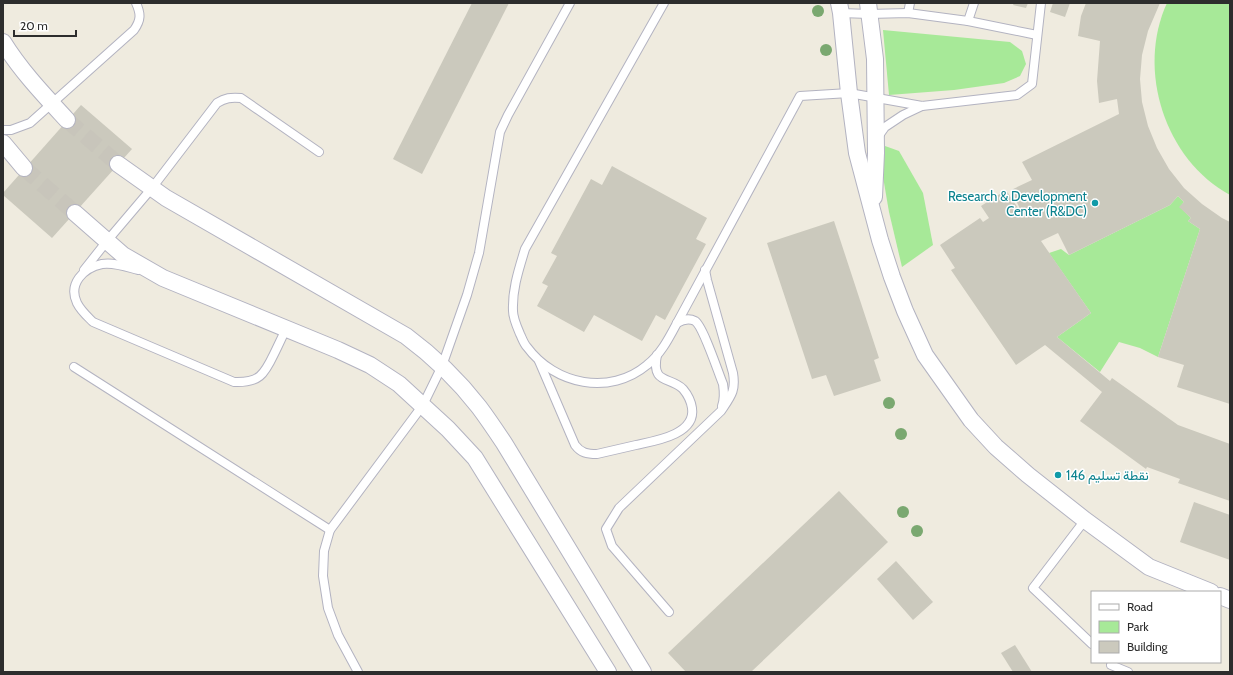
<svg xmlns="http://www.w3.org/2000/svg" width="1233" height="675" font-family="Cabin,Vazirmatn,sans-serif">
	<style>
		.green { fill: #a7e998 }
		.building { fill: #cbc9bd }
		.lines { fill: none; stroke-linecap: round; stroke-linejoin: round }
		.street-tunnel { stroke: #c8c5bb; stroke-width: 16; stroke-dasharray: 16 8; stroke-linecap: butt }
		.lane-casing { stroke: #b3b3c1; stroke-width: 10 }
		.street-casing { stroke: #b3b3c1; stroke-width: 18 }
		.lane { stroke: #fff; stroke-width: 8 }
		.street { stroke: #fff; stroke-width: 16 }
		.tree { fill: #7aa870 }
		.culture-dot { fill: #0f9aa8; stroke: #fff; stroke-width: 1.5 }
		.labels { text-anchor: middle; stroke-width: 3; stroke-linejoin: round; paint-order: stroke }
		.culture-label { font-size: 13px; fill: #0d838f; stroke: #fff; text-anchor: end }
	</style>
	<rect width="100%" height="100%" fill="#efebdf"/>
	<g class="green">
		<path d="M1167 3H1230V195C1165 160 1136 70 1167 3Z"/>
		<path d="M883 30 1010 42 1022 51 1026 64 1020 76 1004 83 954 90 889 95Z"/>
		<path d="M885 146 899 151 923 193 933 245 902 267 889 212 882 171Z"/>
		<path d="M1178 196 1184 202 1180 207 1191 218 1188 221 1200 229 1158 357 1140 348 1119 342 1100 372 1057 337 1091 313 1049 253 1061 249 1069 255 1170 205Z"/>
	</g>
	<g class="building">
		<path d="M472 3H509L422 174 393 159Z"/>
		<path d="M1014 3H1028L1026 8 1013 5Z"/>
		<path d="M1053 3H1070L1065 17 1050 12Z"/>
		<path d="M1086 3H1160L1148 31 1142 55 1140 79 1142 102 1148 126 1157 148 1169 169 1184 188 1202 204 1222 218 1230 222V404L1177 387 1184 365 1158 357 1200 229 1188 221 1191 218 1179 207 1184 202 1178 196 1170 205 1069 255 1058 233 1041 241 1091 313 1057 337 1110 381 1112 378 1178 425 1230 444V501L1178 483 1180 479 1147 467 1146 469 1080 421 1102 392 1045 345 1016 365 951 270 955 268 940 245 980 218 983 222 989 218 981 206 1006 190 1024 217 1011 190 1032 180 1022 162 1119 114 1117 99 1099 103 1097 81 1100 41 1078 36 1081 16Z"/>
		<path d="M81 105 132 149 52 238 3 195V193Z"/>
		<path d="M612 166 707 218 696 239 706 244 665 320 656 315 642 341 594 315 584 332 537 306 548 286 542 283 557 256 551 253 591 179 602 185Z"/>
		<path d="M834 221 879 358 874 360 881 381 834 396 826 375 812 379 767 243Z"/>
		<path d="M839 491 888 542 751 672H686L668 653Z"/>
		<path d="M1194 502 1230 515V560L1180 542Z"/>
		<path d="M896 561 933 602 913 620 877 579Z"/>
		<path d="M1015 645 1032 672H1013L1001 653Z"/>
	</g>
	<g class="lines">
		<g class="street-tunnel">
			<path d="M67 120 118 164"/>
			<path d="M24 168 75 213"/>
		</g>
		<defs>
			<g id="lane">
				<path d="M664 3 525 249C519 269 512 289 513 311 513 318 517 327 520 334 522 338 524 344 527 347 555 385 610 396 647 365 661 354 669 338 677 323L800 96 849 93 922 106 1017 95 1032 84 1041 3"/>
				<path d="M841 13 869 14 908 13 968 21 1037 35"/>
				<path d="M908 13 910 3"/>
				<path d="M968 21 974 3"/>
				<path d="M3 130H11L30 123 134 30C141 20 141 14 136 3"/>
				<path d="M878 137 885 127 903 115 922 106"/>
				<path d="M84 270 107 241 152 188 217 103C225 98 231 97 241 98L319 152"/>
				<path d="M138 270C127 267 114 262 102 264 83 268 68 284 77 303 81 311 87 316 93 322L234 382C259 383 264 375 274 354 278 346 282 337 286 329"/>
				<path d="M677 323C682 320 689 318 695 321 703 326 718 372 723 384 724 391 725 398 722 406"/>
				<path d="M539 361 575 445C581 453 587 454 597 454 610 451 623 448 636 445 654 441 696 435 692 408 691 401 688 395 683 389 670 376 651 385 657 355"/>
				<path d="M74 367 330 530"/>
				<path d="M1085 520 1033 588 1092 644"/>
				<path d="M669 612 612 546 606 529 619 508 721 411C731 396 736 391 733 373L707 280 705 270"/>
				<path d="M1111 665 1128 672"/>
				<path d="M358 672 338 635 328 608 323 576 324 551 330 530 423 405 442 366 467 295 479 253 500 132 508 115 570 3"/>
			</g>
			<g id="street">
				<path d="M839 3 841 13 849 93 857 153 880 240 892 277 905 311 925 355 971 420 996 447 1028 475 1085 520 1149 567 1211 592"/>
				<path d="M868 3 875 59 876 153 874 197"/>
				<path d="M3 42C21 71 44 95 67 120"/>
				<path d="M3 143 24 168"/>
				<path d="M118 164 166 198 406 336C433 356 458 380 479 407 488 419 496 431 504 443L643 672"/>
				<path d="M75 213 123 255 163 278 338 350 370 365 399 384 448 429 475 458 608 672"/>
				<path d="M1220 596 1230 600"/>
			</g>
		</defs>
		<use href="#lane" class="lane-casing"/>
		<use href="#street" class="street-casing"/>
		<use href="#lane" class="lane"/>
		<use href="#street" class="street"/>
	</g>
	<g class="tree">
		<circle cx="818" cy="11" r="6"/>
		<circle cx="826" cy="50" r="6"/>
		<circle cx="889" cy="403" r="6"/>
		<circle cx="901" cy="434" r="6"/>
		<circle cx="903" cy="512" r="6"/>
		<circle cx="917" cy="531" r="6"/>
	</g>
	<g class="culture-dot">
		<circle cx="1095" cy="203" r="4"/>
		<circle cx="1058" cy="475" r="4"/>
	</g>
	<g class="labels">
		<g class="culture-label">
			<text x="1087" y="201">Research &amp; Development<tspan x="1087" dy="15">Center (R&amp;DC)</tspan></text>
			<text x="1066" y="480" text-anchor="start">نقطة تسليم 146</text>
		</g>
	</g>
	<rect width="1233" height="675" fill="none" stroke="#2d2d2d" stroke-width="8"/>
	<rect x="1091" y="591" width="130" height="72" fill="#ffffff" stroke="#ababab"/>
	<rect x="1099" y="604" width="20" height="6" fill="#ffffff" stroke="#ababab"/>
	<text x="1127" y="611" font-size="12" fill="#2d2d2d">Road</text>
	<rect x="1099" y="621" width="20" height="12" fill="#a7e998" stroke="#ababab"/>
	<text x="1127" y="631" font-size="12" fill="#2d2d2d">Park</text>
	<rect x="1099" y="641" width="20" height="12" fill="#cbc9bd" stroke="#ababab"/>
	<text x="1127" y="651" font-size="12" fill="#2d2d2d">Building</text>
	<path d="M14 30v6h62v-6" fill="none" stroke="#2d2d2d" stroke-width="2"/>
	<text x="20" y="30" font-size="12" fill="#2d2d2d" stroke="#ffffff" stroke-width="3" paint-order="stroke">20 m</text>
</svg>
